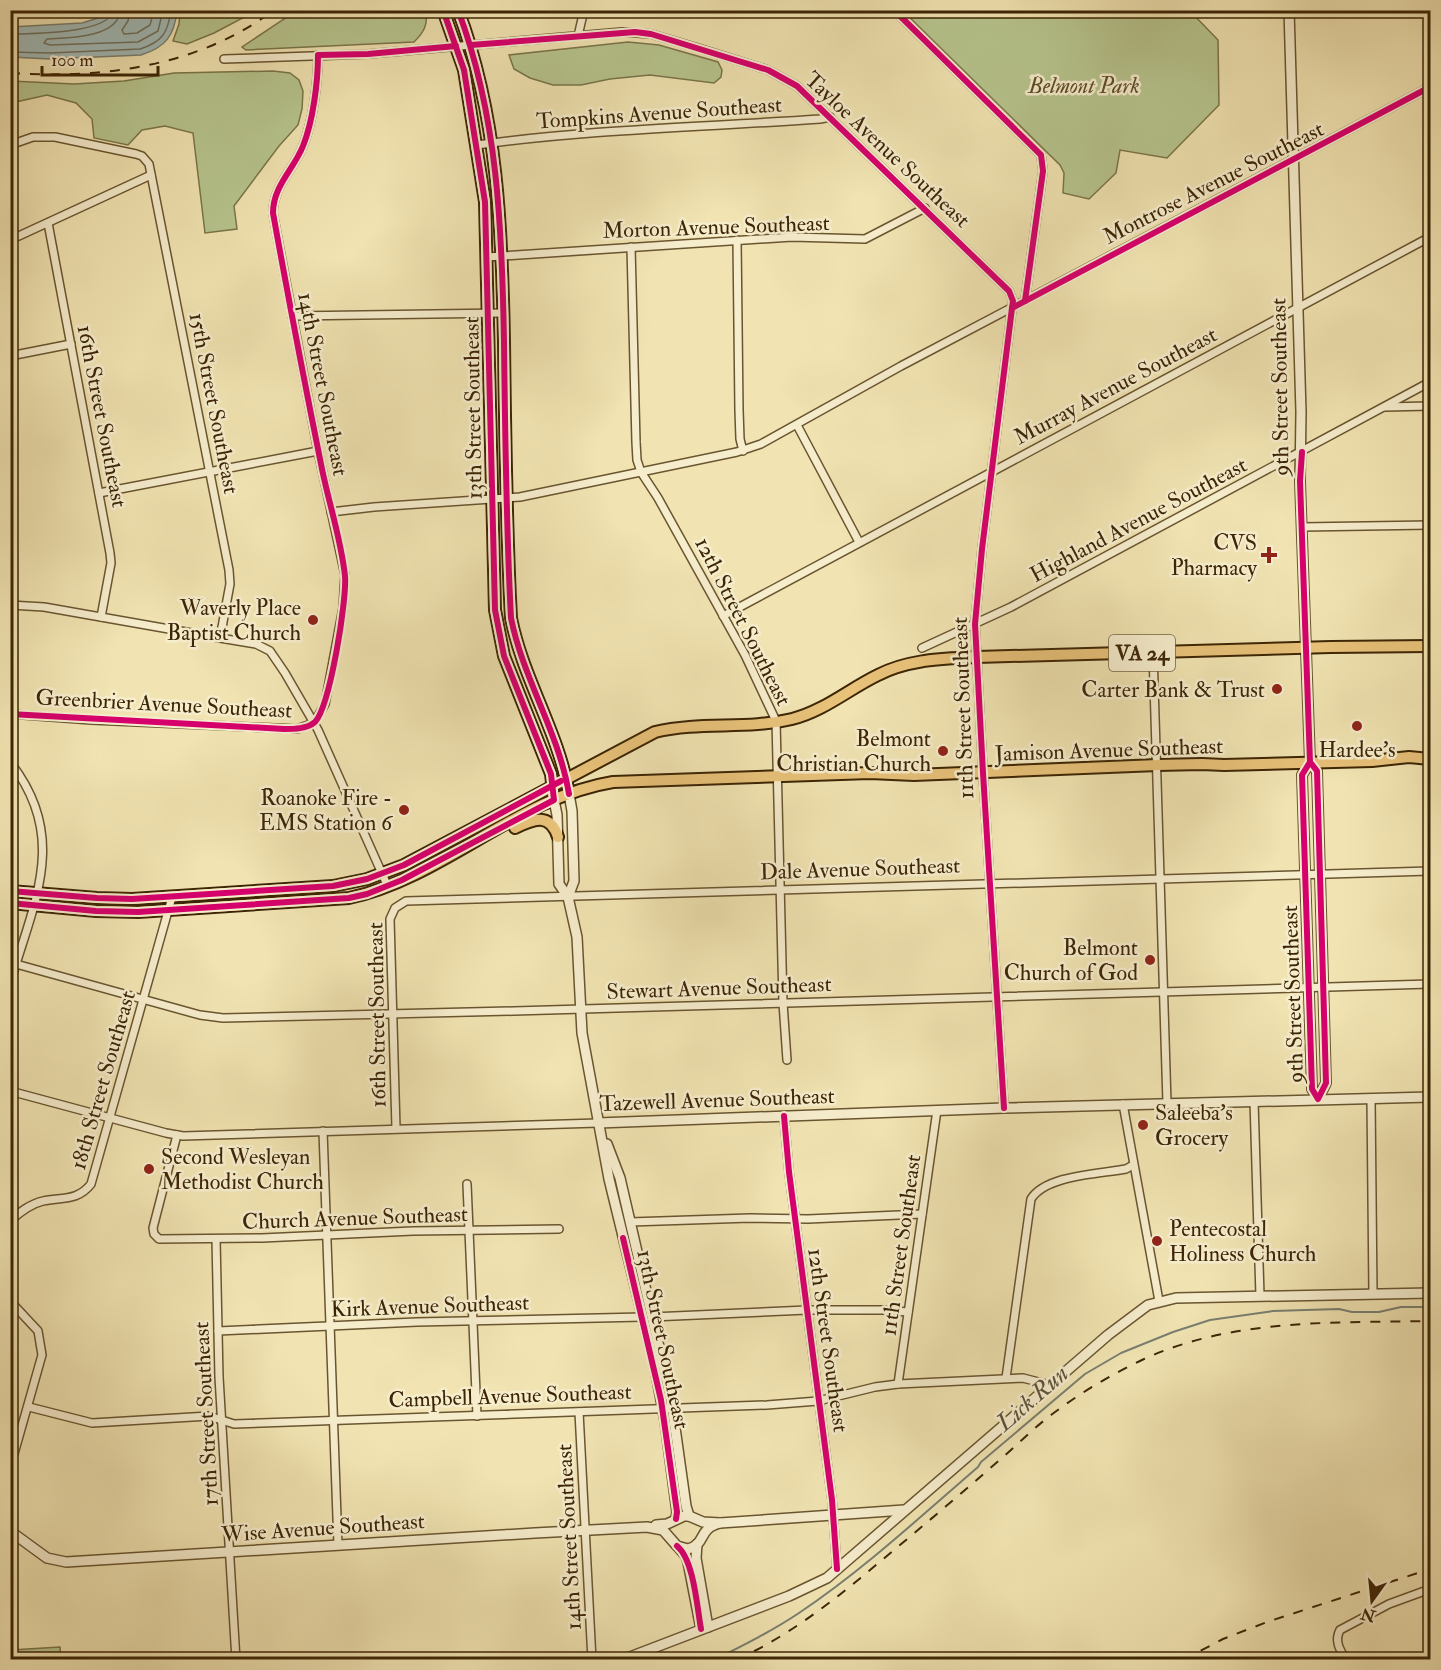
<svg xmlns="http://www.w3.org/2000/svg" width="1441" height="1670" font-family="'IM FELL Double Pica',serif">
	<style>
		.green { fill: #b7c58e; stroke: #7a754a; stroke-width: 1.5 }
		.water { fill: #a1bbb8; stroke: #797f70; stroke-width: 1.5 }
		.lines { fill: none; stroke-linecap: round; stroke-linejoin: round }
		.shore { stroke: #6e705e; stroke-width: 1.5 }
		.stream { stroke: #797f70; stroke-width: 2 }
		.minor-casing { stroke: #695530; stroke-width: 10 }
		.tertiary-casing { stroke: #695530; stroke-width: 12 }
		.secondary-casing { stroke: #3c2505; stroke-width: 14 }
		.primary-casing { stroke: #3c2505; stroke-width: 14 }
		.minor { stroke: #f6edcd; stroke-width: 7 }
		.tertiary { stroke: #f6edcd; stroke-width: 9 }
		.secondary { stroke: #f6edcd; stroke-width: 10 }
		.primary { stroke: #e8c279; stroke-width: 10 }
		.rail { stroke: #3c2505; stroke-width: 2; stroke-dasharray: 10 10; stroke-linecap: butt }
		.cycleway-casing { stroke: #f6edcd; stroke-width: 10 }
		.cycleway { stroke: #d6006c; stroke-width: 6 }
		.poi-dot { fill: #8f2418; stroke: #f6edcd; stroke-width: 2 }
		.labels { text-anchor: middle; stroke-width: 5; stroke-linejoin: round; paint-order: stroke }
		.shield { fill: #f6edcd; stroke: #746141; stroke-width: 1.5 }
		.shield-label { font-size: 21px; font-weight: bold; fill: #3c2505 }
		.park-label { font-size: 22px; font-style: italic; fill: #5b4d27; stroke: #f6edcd }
		.street-label { font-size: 22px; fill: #3c2505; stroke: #f6edcd }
		.poi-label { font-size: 22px; fill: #3c2505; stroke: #f6edcd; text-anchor: end }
		.water-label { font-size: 24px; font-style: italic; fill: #5a523b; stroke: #f6edcd }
	</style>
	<rect width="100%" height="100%" fill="#f1e4b2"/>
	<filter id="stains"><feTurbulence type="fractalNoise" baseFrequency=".00333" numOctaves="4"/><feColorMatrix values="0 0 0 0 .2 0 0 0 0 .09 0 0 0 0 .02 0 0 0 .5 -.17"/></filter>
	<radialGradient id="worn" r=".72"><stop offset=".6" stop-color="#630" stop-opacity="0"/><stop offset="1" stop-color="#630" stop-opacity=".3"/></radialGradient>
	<g class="green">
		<path d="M180 11V10L256 11 214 33 187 44 173 41 179 24Z"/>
		<path d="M296 11H426C428 25 424 32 414 42L246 50 242 47Z"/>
		<path d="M903 11H1190L1218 40 1219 105 1167 158 1120 150 1116 173 1089 199 1063 193 1064 173 1060 165Z"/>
		<path d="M628 42 659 45 718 62 722 70 721 77 714 83 650 75 610 79 581 85H553L530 78 514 69 509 55Z"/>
		<path d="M273 71 290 73 299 80 303 91 302 109 298 125 279 146 234 206 237 229 205 233 193 133 165 126 142 130 128 145 94 138 92 119 76 103 47 95 11 103V81L74 84 124 81 174 73Z"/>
		<path d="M60 1647 61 1659H11V1650Z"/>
	</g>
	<path class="water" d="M111 11H177C174 36 166 47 141 55L50 59 11 57V27L82 23 98 18Z"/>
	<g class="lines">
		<g class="shore">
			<path d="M120 10C119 38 67 38 47 39L44 43 50 45 138 42 158 31 163 10"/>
			<path d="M130 10 128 21 122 30 124 34 137 33 150 25 154 10"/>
			<path d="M10 33 20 34C39 33 110 33 113 10"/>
			<path d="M10 52 50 53 140 49C162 42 168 33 171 10"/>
		</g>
		<path class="stream" d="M714 1660C744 1645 772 1631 799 1613 863 1570 920 1517 978 1467L981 1462 1085 1374 1121 1353 1173 1332 1210 1320 1273 1311 1339 1309 1352 1312H1379L1401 1307H1430"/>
		<defs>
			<g id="minor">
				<path d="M894 10 1041 155 1043 171 1025 301"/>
				<path d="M578 36 584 10"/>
				<path d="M224 59 368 54 622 32 651 34 698 48 768 70 797 86 1009 291 1013 301 1012 308 982 549 975 624 983 773 1004 1108"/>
				<path d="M10 145 33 137H55L136 154 142 156 149 164 229 570 230 584 220 638"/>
				<path d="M477 145C591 129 706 127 820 119L830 117"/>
				<path d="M48 223 110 553 111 563 101 617"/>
				<path d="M10 240 151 175"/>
				<path d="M737 240 739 410 740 439 743 451"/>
				<path d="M631 247 636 442 637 460 641 472 658 498 745 655 776 721 783 1003 787 1060"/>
				<path d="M487 257 792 237 865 239 925 208"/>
				<path d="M292 316 504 313"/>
				<path d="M10 356 71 344"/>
				<path d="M1385 407 1430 406"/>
				<path d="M797 425 859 542"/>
				<path d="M99 493 318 451"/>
				<path d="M331 512 374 507 520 497 737 452 761 444 901 366 1430 87"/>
				<path d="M1302 527 1430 525"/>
				<path d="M10 605 44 607 220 638 256 644 270 651 285 673 318 730 388 887"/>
				<path d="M723 616 1430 237"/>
				<path d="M922 648 1011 607 1430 382"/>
				<path d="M1153 652 1167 1103"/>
				<path d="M10 714 91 720 297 729 314 723 325 704 343 608 345 575 318 451 273 213C273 186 294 169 303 146 313 121 318 82 318 55"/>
				<path d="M10 762C70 838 33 903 10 984"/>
				<path d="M16 964 200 1015 223 1018 514 1011 1430 984"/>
				<path d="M10 1091 166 1133 183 1136 598 1123"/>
				<path d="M1371 1098 1373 1294"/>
				<path d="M1254 1101 1260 1296"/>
				<path d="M1123 1104 1159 1301"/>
				<path d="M784 1116 789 1172 832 1500 837 1569"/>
				<path d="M396 1128 390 919 395 908 406 901 1430 871"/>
				<path d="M323 1131 338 1545"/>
				<path d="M177 1135 153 1228 154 1234 159 1239 262 1238 413 1231 559 1229"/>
				<path d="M467 1184 477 1416"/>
				<path d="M10 1221C20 1212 30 1204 43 1201 62 1197 78 1201 91 1184L172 897"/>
				<path d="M630 1222 750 1218 808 1219 922 1214"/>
				<path d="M216 1239 219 1377 236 1660"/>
				<path d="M10 1301 38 1331 42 1355 10 1468"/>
				<path d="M652 1317 807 1310H883L908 1312"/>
				<path d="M218 1331 417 1322 643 1317"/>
				<path d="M1006 1378 1031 1199C1046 1175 1099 1174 1126 1169L1133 1165"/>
				<path d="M898 1384 937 1110"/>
				<path d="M29 1407 92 1423 209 1416 234 1424 767 1405 818 1401 875 1387 898 1384 1023 1378 1050 1385"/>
				<path d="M579 1412 592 1660"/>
				<path d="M1346 1660C1340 1650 1334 1641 1340 1630L1389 1604 1430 1589"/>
			</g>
			<g id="tertiary">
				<path d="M1289 10 1301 412 1300 481 1310 762 1302 775 1312 1089 1318 1099 1326 1083 1317 771 1310 762"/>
				<path d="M554 800 557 815 559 884 568 897 577 937 582 1033 609 1179 654 1363 665 1421 677 1512 676 1519"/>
				<path d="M568 897 574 881 572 811 569 794"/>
				<path d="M598 1123 1004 1108 1430 1097"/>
				<path d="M607 1144 620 1178 671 1399 686 1506 689 1516"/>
				<path d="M656 1525 667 1524 684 1516H689L703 1522 720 1523 904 1510"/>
				<path d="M10 1531 47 1558 66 1562 535 1533 647 1527 663 1530 677 1546 688 1549C707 1544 697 1529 720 1523"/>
				<path d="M697 1544 696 1558 708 1627"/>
				<path d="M679 1548 686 1556 688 1562 701 1629"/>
				<path d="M622 1660 789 1596 827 1578 1108 1335 1148 1305 1176 1298 1430 1293"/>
			</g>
			<g id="secondary">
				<path d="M443 10 464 70 485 202 495 610 504 656 551 774 554 800"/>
				<path d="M458 10C498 116 502 229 504 341 505 433 506 525 511 618 523 679 559 733 569 794"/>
			</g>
			<g id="primary">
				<path d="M515 828C533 819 550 812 558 837"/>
				<path d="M10 891 97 898 132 899 333 886 367 879 404 865 655 732C701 721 746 730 792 719 824 711 849 689 878 675 909 659 943 659 977 657L1331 647 1430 646"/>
				<path d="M10 903 96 911 138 912 349 898C443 878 518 797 613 782L870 773 914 775 1158 765 1202 764 1224 765 1372 761 1409 757 1430 759"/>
			</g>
		</defs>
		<use href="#minor" class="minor-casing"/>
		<use href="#tertiary" class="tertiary-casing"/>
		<use href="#secondary" class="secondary-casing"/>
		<use href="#primary" class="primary-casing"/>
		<use href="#minor" class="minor"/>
		<use href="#tertiary" class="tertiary"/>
		<use href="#secondary" class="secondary"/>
		<use href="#primary" class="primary"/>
		<g class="rail">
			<path d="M10 73C102 79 198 67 274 10"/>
			<path d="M736 1660C791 1635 837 1598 882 1560 923 1526 963 1492 1003 1457 1019 1443 1034 1428 1051 1415 1080 1393 1112 1374 1144 1359 1234 1318 1334 1323 1430 1321"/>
			<path d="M1183 1660 1223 1639 1267 1622 1430 1569"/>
		</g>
		<defs>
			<g id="cycleway">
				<path d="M458 10C498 116 502 229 504 341 505 433 506 525 511 618 523 679 559 733 569 794"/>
				<path d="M894 10 1041 155 1043 171 1025 301"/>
				<path d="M471 45 635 32 651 34 768 70 797 86 1009 291 1013 301 1012 308 982 549 975 624 983 773 1004 1108"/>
				<path d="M1012 308 1430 87"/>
				<path d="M1302 452 1300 481 1310 762 1302 775 1312 1089 1318 1099 1326 1083 1317 771 1310 762"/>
				<path d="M10 714 284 729C294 729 307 729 315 722 330 706 347 600 345 576 341 538 328 501 321 464 304 380 288 296 273 213 273 186 294 169 303 146 313 121 318 82 318 55L368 54 456 46"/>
				<path d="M10 891 97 898 132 899 333 886 367 879 404 865 561 781"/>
				<path d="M10 903 96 911 138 912 349 898 367 894 402 880 554 800 551 774 504 656 495 610 485 202 464 70 443 10"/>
				<path d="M784 1116 789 1172 832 1500 837 1569"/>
				<path d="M623 1238 661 1400 677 1512 676 1519"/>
				<path d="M677 1546C694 1560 697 1607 701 1629"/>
			</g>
		</defs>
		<use href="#cycleway" class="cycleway-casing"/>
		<use href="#cycleway" class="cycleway"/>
	</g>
	<g class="poi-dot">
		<path d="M1266 546h6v6h6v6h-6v6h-6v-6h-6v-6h6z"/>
		<circle cx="313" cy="620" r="6"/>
		<circle cx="1277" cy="689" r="6"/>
		<circle cx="1357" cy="726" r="6"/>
		<circle cx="943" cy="751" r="6"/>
		<circle cx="404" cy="810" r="6"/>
		<circle cx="1150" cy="960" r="6"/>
		<circle cx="1143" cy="1125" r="6"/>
		<circle cx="149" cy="1169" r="6"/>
		<circle cx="1157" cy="1241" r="6"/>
	</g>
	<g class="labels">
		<rect class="shield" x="1109" y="635" width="66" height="36" rx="4.5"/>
		<g class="shield-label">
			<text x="1142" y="660">VA 24</text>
		</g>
		<g class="park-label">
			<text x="1084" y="93">Belmont Park</text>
		</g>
		<g class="street-label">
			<text transform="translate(659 112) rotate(-4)" y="8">Tompkins Avenue Southeast</text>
			<text transform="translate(888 149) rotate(43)" y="8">Tayloe Avenue Southeast</text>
			<text transform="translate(1213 182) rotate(-27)" y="8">Montrose Avenue Southeast</text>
			<text transform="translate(716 226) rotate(-2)" y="8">Morton Avenue Southeast</text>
			<text transform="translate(324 384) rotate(79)" y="8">14th Street Southeast</text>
			<text transform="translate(1115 385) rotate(-28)" y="8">Murray Avenue Southeast</text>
			<text transform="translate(1279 387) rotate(-91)" y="8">9th Street Southeast</text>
			<text transform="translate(215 403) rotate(79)" y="8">15th Street Southeast</text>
			<text transform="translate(472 408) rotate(-91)" y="8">13th Street Southeast</text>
			<text transform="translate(103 416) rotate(79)" y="8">16th Street Southeast</text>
			<text transform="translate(1138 519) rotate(-28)" y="8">Highland Avenue Southeast</text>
			<text transform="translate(744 621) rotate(63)" y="8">12th Street Southeast</text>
			<text transform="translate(164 703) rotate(3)" y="8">Greenbrier Avenue Southeast</text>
			<text transform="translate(962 708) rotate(-92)" y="8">11th Street Southeast</text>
			<text transform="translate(1109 749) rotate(-2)" y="8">Jamison Avenue Southeast</text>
			<text transform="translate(860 868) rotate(-2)" y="8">Dale Avenue Southeast</text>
			<text transform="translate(719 987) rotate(-2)" y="8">Stewart Avenue Southeast</text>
			<text transform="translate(1292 994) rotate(-92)" y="8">9th Street Southeast</text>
			<text transform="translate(376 1015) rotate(-91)" y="8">16th Street Southeast</text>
			<text transform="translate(102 1080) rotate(-74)" y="8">18th Street Southeast</text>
			<text transform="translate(717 1099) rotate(-2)" y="8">Tazewell Avenue Southeast</text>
			<text transform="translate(355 1217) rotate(-2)" y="8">Church Avenue Southeast</text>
			<text transform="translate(900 1245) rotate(-82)" y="8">11th Street Southeast</text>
			<text transform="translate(430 1305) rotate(-2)" y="8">Kirk Avenue Southeast</text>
			<text transform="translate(664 1339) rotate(78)" y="8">13th Street Southeast</text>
			<text transform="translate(829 1340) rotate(82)" y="8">12th Street Southeast</text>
			<text transform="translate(510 1395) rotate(-2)" y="8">Campbell Avenue Southeast</text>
			<text transform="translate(205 1414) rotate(-93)" y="8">17th Street Southeast</text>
			<text transform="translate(323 1527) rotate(-4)" y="8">Wise Avenue Southeast</text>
			<text transform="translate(568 1537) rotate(-93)" y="8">14th Street Southeast</text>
		</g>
		<g class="poi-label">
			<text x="1257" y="550">CVS<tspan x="1257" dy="25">Pharmacy</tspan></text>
			<text x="301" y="615">Waverly Place<tspan x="301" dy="25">Baptist Church</tspan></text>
			<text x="1265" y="697">Carter Bank &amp; Trust</text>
			<text x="931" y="746">Belmont<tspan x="931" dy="25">Christian Church</tspan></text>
			<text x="1357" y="757" text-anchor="middle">Hardee's</text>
			<text x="392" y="805">Roanoke Fire -<tspan x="392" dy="25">EMS Station 6</tspan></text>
			<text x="1138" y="955">Belmont<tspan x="1138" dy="25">Church of God</tspan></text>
			<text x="1155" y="1120" text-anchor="start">Saleeba's<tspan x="1155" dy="25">Grocery</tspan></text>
			<text x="161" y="1164" text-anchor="start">Second Wesleyan<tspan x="161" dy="25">Methodist Church</tspan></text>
			<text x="1169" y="1236" text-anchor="start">Pentecostal<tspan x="1169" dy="25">Holiness Church</tspan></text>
		</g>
		<g class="water-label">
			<text transform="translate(1032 1398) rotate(-41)" y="8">Lick Run</text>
		</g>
	</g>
	<rect width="1441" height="1670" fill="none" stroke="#f1e4b2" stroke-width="36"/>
	<rect x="12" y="12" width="1417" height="1646" fill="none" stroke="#3c2505" stroke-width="3"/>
	<rect x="18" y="18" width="1405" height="1634" fill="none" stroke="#3c2505" stroke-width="1.5"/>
	<g transform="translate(1372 1601) rotate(195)" stroke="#f6edcd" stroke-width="4.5" paint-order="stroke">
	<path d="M0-4.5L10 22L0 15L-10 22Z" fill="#3c2505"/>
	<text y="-9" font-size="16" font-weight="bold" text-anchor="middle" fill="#3c2505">N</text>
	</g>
	<path d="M42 66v9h116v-9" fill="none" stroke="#3c2505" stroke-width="3"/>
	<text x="51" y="66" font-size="18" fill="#3c2505" stroke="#f6edcd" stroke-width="4.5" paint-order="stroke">100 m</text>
	<rect width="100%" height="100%" filter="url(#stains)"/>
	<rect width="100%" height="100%" fill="url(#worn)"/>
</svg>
